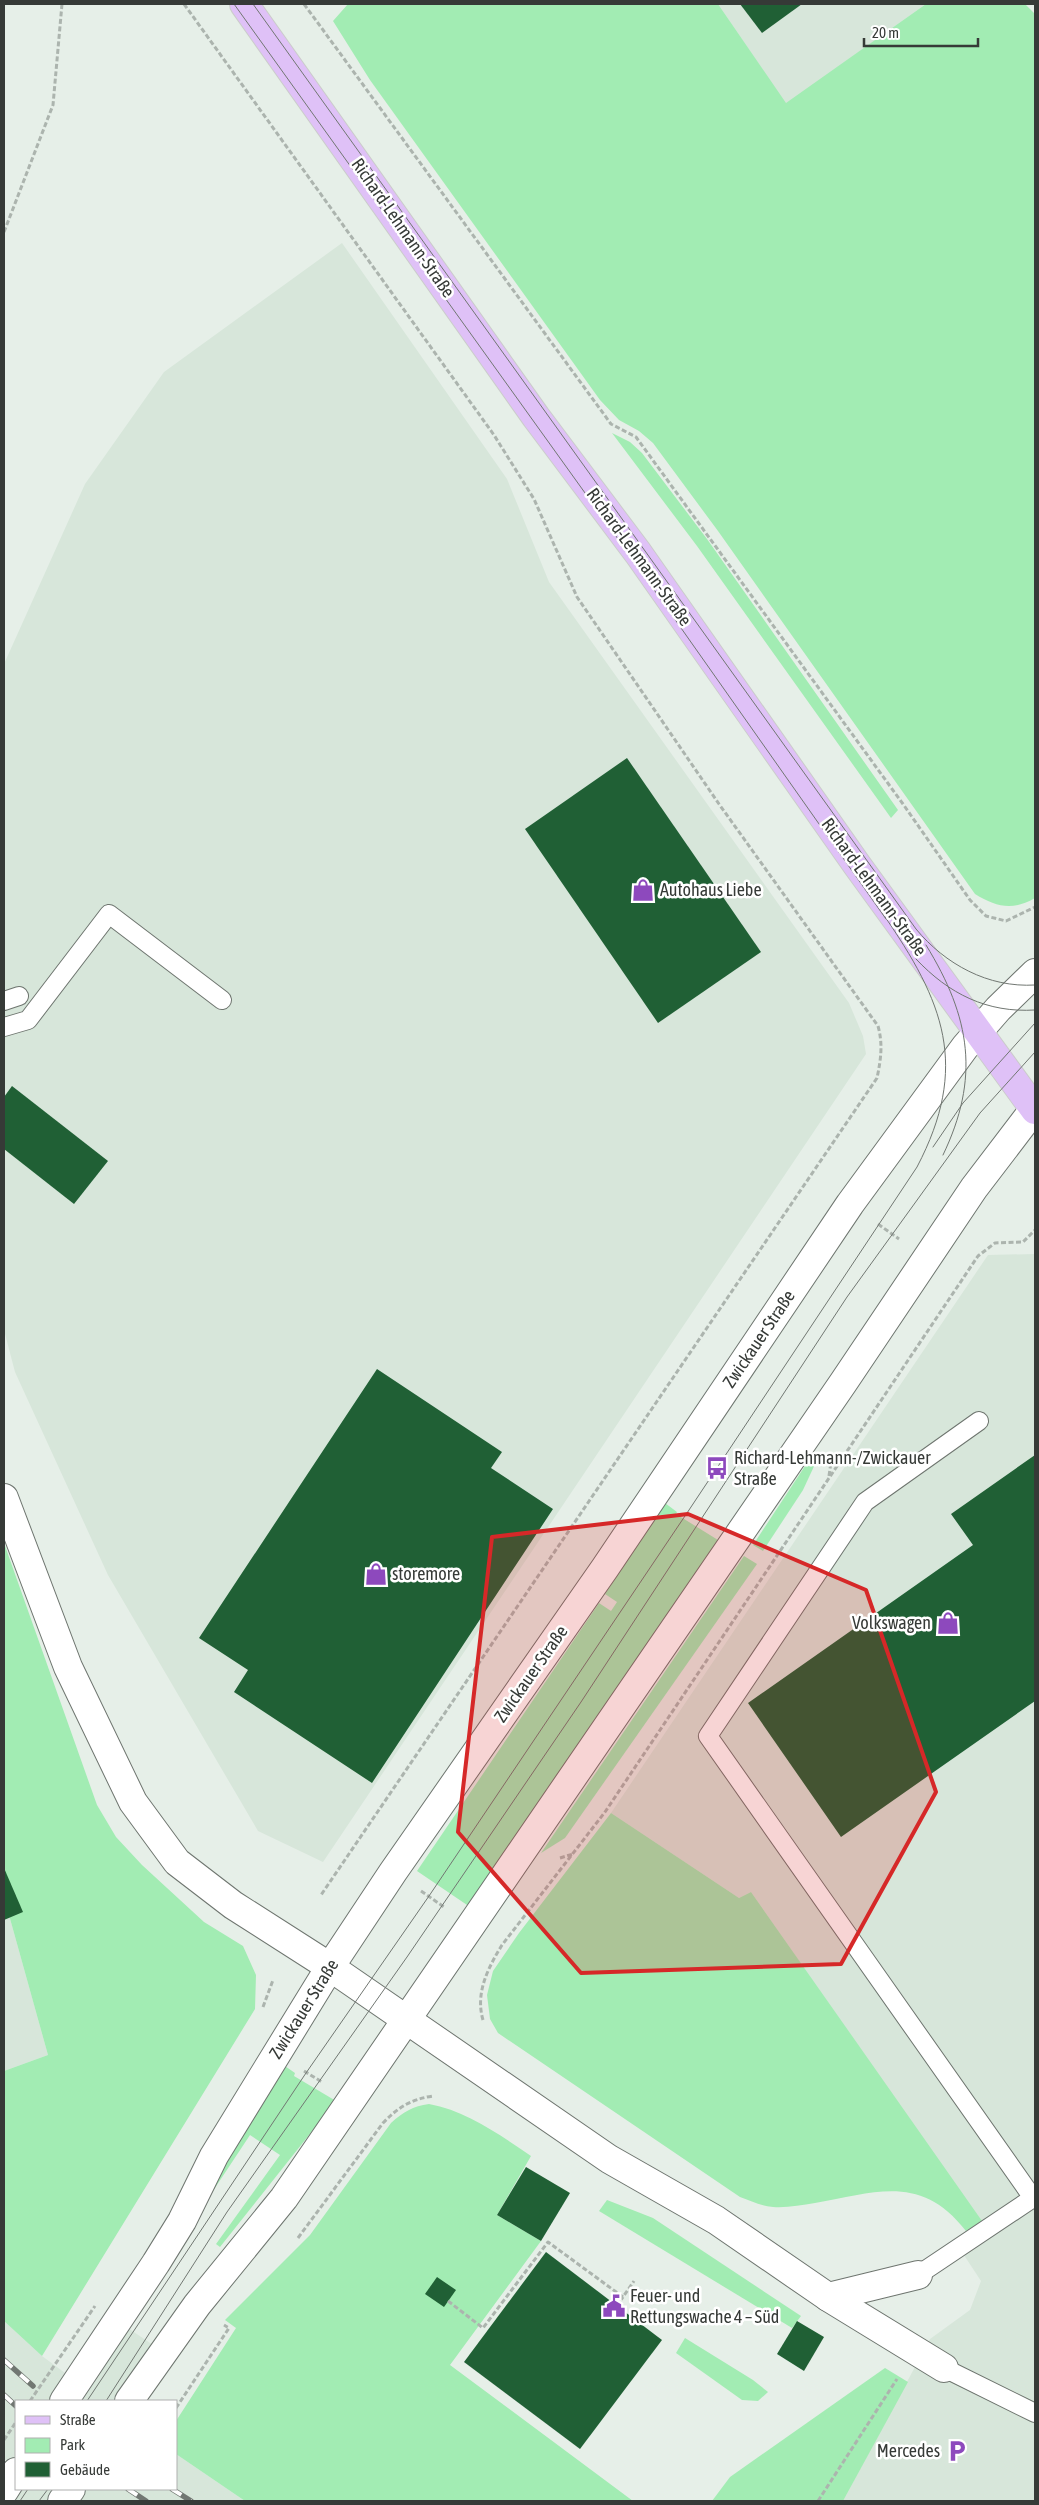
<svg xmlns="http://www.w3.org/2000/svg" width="1039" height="2505" font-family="'Asap Condensed',sans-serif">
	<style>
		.built { fill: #d7e6da }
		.green { fill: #a2ecb3 }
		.building { fill: #206035 }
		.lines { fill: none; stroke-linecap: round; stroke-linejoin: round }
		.lane-casing { stroke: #6e756f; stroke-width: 20 }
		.street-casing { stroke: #6e756f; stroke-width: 30 }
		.secondary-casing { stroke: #6e756f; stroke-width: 30 }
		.primary-casing { stroke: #cbcccb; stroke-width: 30 }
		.path { stroke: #acb4ae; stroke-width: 3; stroke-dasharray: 5 2.5; stroke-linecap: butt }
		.lane { stroke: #fff; stroke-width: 18 }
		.street { stroke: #fff; stroke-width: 28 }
		.secondary { stroke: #fff; stroke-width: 28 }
		.primary { stroke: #dfc1f7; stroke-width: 28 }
		.tram { stroke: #717772; stroke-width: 1 }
		.rail-casing { stroke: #717772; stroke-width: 5.5 }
		.rail { stroke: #fff; stroke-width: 4; stroke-dasharray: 11; stroke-linecap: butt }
		.path-bridge { stroke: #acb4ae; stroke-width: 3; stroke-dasharray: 5 2.5; stroke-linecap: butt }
		.marked { fill: #d62828; fill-opacity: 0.2; stroke: #d62828; stroke-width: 4; stroke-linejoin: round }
		.labels { text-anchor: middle; stroke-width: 5; stroke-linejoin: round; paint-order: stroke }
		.street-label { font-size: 18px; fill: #363a37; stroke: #fff }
		.poi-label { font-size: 18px; fill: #363a37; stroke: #fff; text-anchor: start }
	</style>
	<rect width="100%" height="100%" fill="#e6efe8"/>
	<g class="built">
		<path d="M718 4H926L786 104Z"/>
		<path d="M342 243 507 479 549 582 849 1003 863 1036 866 1054 323 1862 258 1831 108 1575 15 1372 4 1330V664L85 484 164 372Z"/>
		<path d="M1035 1254V2501H843L930 2339 970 2310 981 2281 954 2240 981 2221 751 1892 739 1898 611 1813 988 1255Z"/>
		<path d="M4 1897 48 2055 4 2071Z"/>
		<path d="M4 2321 42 2356 84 2387 125 2326 153 2345 116 2401H16V2469L4 2459Z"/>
		<path d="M176 2454 245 2501H4L16 2489H176Z"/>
	</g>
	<g class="green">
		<path d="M348 4H718L786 103 926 4H1025L1035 14V898C1013 911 996 907 975 894L718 531 653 443 639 431 619 420 600 400 370 80 333 21Z"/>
		<path d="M612 433 630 442 642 453 707 539 898 810 891 818 697 546Z"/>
		<path d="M811 1457 816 1462 803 1490 763 1551 753 1545Z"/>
		<path d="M665 1503 677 1512 676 1514 718 1540 470 1907 417 1871 599 1603 611 1611 617 1602 605 1594Z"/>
		<path d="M4 1543 97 1805 116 1837 142 1865 204 1922 243 1946 256 1975 255 2009 42 2356 4 2321V2071L48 2055 4 1897Z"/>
		<path d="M744 1556 757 1564 565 1838 541 1853Z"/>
		<path d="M611 1813 739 1898 751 1892 982 2221 966 2231C921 2174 878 2192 815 2203 801 2205 787 2208 773 2207 761 2206 751 2201 740 2197L498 2033 490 2019 487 1995 493 1971 519 1933Z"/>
		<path d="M282 2064 295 2073 294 2076 336 2101 220 2247 216 2244 280 2155 250 2135 203 2206 216 2173Z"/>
		<path d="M429 2104C467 2111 500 2135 531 2156L497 2215 541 2241 450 2365 633 2501H245L176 2454V2421L236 2328 225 2320 310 2235 391 2123C403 2112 413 2106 429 2104Z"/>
		<path d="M607 2200 653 2218 801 2316 792 2328 599 2211Z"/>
		<path d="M685 2338 753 2380 768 2392 758 2401 742 2400 676 2353Z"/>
		<path d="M885 2368 908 2382 843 2501H712L730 2477Z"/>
	</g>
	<g class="building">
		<path d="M740 4H802L762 33Z"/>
		<path d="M627 758 761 952 658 1023 525 829Z"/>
		<path d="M12 1086 108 1161 74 1204 4 1149V1097Z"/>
		<path d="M377 1369 502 1452 491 1468 553 1509 372 1783 234 1692 248 1670 199 1638Z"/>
		<path d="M1035 1455V1701L841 1837 748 1703 973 1545 951 1514Z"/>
		<path d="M4 1868 23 1912 4 1920Z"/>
		<path d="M526 2167 570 2193 541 2241 497 2215Z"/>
		<path d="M546 2252 662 2340 580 2449 464 2362Z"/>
		<path d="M437 2277 456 2290 444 2307 425 2294Z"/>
		<path d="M797 2321 824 2337 804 2371 777 2354Z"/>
	</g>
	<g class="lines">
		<defs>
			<g id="lane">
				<path d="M4 1001 19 996"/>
				<path d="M4 1027 28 1020 109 914 222 1000"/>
				<path d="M918 2275 1033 2198 708 1736 865 1502 979 1421"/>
				<path d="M944 2368 1035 2413"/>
			</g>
			<g id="street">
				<path d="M4 1498 68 1667 133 1802 177 1862 233 1905 330 1967 609 2159 716 2220 828 2297 944 2368"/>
				<path d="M828 2297 918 2275"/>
			</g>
			<g id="secondary">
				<path d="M64 2401 156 2263 182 2221 214 2156 330 1967 393 1872 605 1568 850 1204 965 1047 998 1009 1035 973"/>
				<path d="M129 2401 197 2305 284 2198 843 1383 974 1188 1035 1108"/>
				<path d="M4 2491 16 2472"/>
				<path d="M62 2501 71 2489"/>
			</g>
			<path id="primary" d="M244 4 536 417 638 553 857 865 1035 1110"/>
		</defs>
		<use href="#lane" class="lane-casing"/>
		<use href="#street" class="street-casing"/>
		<use href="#secondary" class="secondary-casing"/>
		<use href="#primary" class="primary-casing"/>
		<g class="path">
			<path d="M184 4 494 435 534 499 577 597 719 804 878 1026C883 1044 881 1059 877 1078L321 1895"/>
			<path d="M304 4 611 424 636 437 903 804 970 900 986 916 1006 921 1035 907"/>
			<path d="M4 232 53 105 62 4"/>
			<path d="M878 1224 899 1239"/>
			<path d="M829 1476 831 1462"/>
			<path d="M560 1858 573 1854"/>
			<path d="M421 1891 444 1907"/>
			<path d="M263 2007 273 1980"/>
			<path d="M483 2020C475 1993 488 1968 502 1945L605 1812 978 1256 995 1243 1023 1242 1035 1230"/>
			<path d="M304 2071 322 2082"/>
			<path d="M298 2238 383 2123C398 2107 412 2099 433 2096"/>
			<path d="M448 2301 483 2328 548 2242 623 2297 634 2281"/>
			<path d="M617 2306 623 2297"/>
			<path d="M176 2408 229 2328 224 2325"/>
			<path d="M4 2440 16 2422"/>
			<path d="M818 2501 897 2379"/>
		</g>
		<use href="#lane" class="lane"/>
		<use href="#street" class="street"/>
		<use href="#secondary" class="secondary"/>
		<use href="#primary" class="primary"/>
		<g class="tram">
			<path d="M234 4 631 557 886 919"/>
			<path d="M253 4 916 929C945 964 988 988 1035 985"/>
			<path d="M926 945C971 1018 980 1078 943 1155"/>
			<path d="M916 959C949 994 987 1013 1035 1010"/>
			<path d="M933 1147 963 1103 1035 1023"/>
			<path d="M87 2401 306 2073 429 1896 689 1510 917 1167C970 1066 944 1002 883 914"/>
			<path d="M106 2401 227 2212 407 1957 581 1702 847 1297 980 1113 1035 1052"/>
			<path d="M20 2501 28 2489"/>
			<path d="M39 2501 48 2489"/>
		</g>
		<defs>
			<g id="rail">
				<path d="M4 2360 33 2386"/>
				<path d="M4 2395 16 2406"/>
				<path d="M128 2489 146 2501"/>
				<path d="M172 2489 191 2501"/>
			</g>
		</defs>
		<use href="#rail" class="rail-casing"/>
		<use href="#rail" class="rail"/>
		<path class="path-bridge" d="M30 2401 95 2306"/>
	</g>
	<path class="marked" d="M688 1514 866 1590 936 1792 841 1964 581 1973 458 1832 492 1537Z"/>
	<defs>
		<symbol id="shop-bare" viewBox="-9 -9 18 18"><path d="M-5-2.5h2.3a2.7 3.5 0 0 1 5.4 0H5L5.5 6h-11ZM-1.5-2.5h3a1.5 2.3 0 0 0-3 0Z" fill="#8d49bd" stroke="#fff" stroke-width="2.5" paint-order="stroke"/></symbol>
		<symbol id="bus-bare" viewBox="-9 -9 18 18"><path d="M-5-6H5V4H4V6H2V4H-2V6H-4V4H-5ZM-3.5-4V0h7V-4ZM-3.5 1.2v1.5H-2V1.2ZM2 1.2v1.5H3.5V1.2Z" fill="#8d49bd" stroke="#fff" stroke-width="2.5" paint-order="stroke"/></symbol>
		<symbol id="civic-bare" viewBox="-9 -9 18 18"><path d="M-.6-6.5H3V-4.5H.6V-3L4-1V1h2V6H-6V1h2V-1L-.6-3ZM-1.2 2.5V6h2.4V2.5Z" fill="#8d49bd" stroke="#fff" stroke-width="2.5" paint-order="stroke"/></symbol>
		<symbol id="parking-bare" viewBox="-9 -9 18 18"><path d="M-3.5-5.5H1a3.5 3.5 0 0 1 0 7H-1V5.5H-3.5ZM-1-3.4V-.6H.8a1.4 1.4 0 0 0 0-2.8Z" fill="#8d49bd" stroke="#fff" stroke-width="2.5" paint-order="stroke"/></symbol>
	</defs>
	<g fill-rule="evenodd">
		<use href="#shop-bare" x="627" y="874" width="32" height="32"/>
		<use href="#bus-bare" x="701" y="1452" width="32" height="32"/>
		<use href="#shop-bare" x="360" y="1558" width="32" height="32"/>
		<use href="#shop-bare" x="932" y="1607" width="32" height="32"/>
		<use href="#civic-bare" x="598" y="2290" width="32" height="32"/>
		<use href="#parking-bare" x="941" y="2435" width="32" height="32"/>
	</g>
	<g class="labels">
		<g class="street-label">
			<text transform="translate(403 228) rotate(55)" y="6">Richard-Lehmann-Straße</text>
			<text transform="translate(639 557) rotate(54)" y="6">Richard-Lehmann-Straße</text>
			<text transform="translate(874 887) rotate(54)" y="6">Richard-Lehmann-Straße</text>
			<text transform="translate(759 1339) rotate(-56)" y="6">Zwickauer Straße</text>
			<text transform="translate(531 1674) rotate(-55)" y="6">Zwickauer Straße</text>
			<text transform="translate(304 2009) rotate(-58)" y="6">Zwickauer Straße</text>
		</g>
		<g class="poi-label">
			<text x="660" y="896">Autohaus Liebe</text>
			<text x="734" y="1464">Richard-Lehmann-/Zwickauer<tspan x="734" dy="21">Straße</tspan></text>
			<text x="392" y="1580">storemore</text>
			<text x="931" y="1629" text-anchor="end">Volkswagen</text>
			<text x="630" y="2302">Feuer- und<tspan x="630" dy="21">Rettungswache 4 – Süd</tspan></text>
			<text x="940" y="2457" text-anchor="end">Mercedes</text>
		</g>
	</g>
	<rect width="1039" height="2505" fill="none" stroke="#363a37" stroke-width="10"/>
	<rect x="15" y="2400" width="162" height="90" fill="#ffffff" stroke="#afb0af"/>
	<rect x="25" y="2416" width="25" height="8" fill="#dfc1f7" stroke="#afb0af"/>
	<text x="60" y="2425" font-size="15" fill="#363a37">Straße</text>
	<rect x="25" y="2438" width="25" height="15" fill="#a2ecb3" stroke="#afb0af"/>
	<text x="60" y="2450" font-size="15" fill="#363a37">Park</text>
	<rect x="25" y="2462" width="25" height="15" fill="#206035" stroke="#afb0af"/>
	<text x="60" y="2475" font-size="15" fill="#363a37">Gebäude</text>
	<path d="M864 38v8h114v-8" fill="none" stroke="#363a37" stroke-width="2.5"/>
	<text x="872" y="38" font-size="15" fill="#363a37" stroke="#ffffff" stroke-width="4" paint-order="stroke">20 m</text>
</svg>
